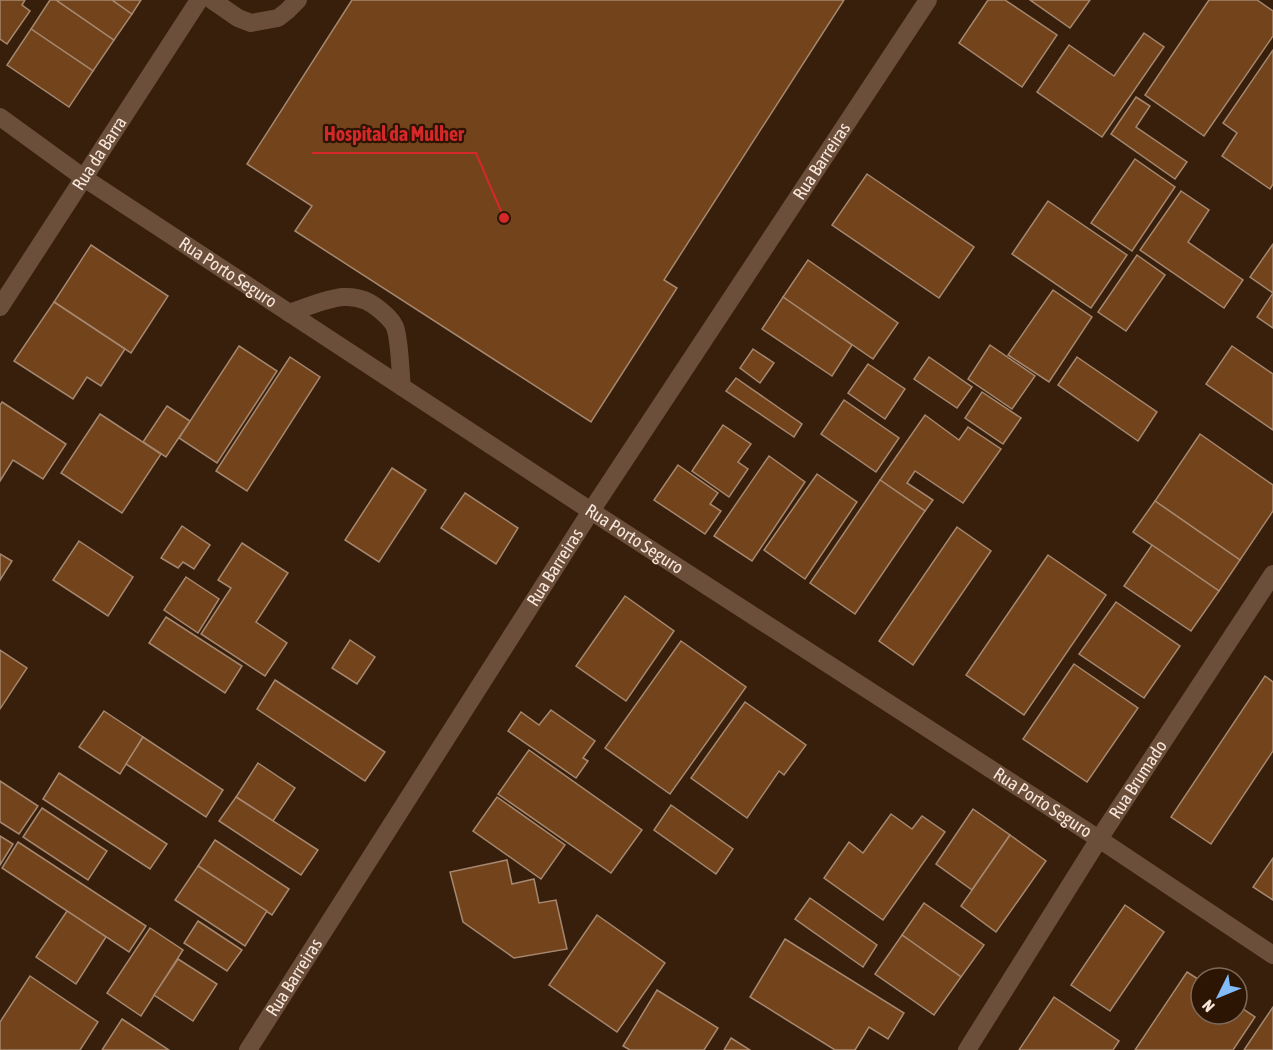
<svg xmlns="http://www.w3.org/2000/svg" width="1273" height="1050" font-family="'Asap Condensed',sans-serif">
	<style>
		.building { fill: #73441b; stroke: #a58770; stroke-width: 1.5 }
		.lines { fill: none; stroke-linecap: round; stroke-linejoin: round }
		.service { stroke: #6b4f3b; stroke-width: 18 }
		.minor { stroke: #6b4f3b; stroke-width: 18 }
		.labels { text-anchor: middle; stroke-width: 4.5; stroke-linejoin: round; paint-order: stroke }
		.street-label { font-size: 18px; fill: #f7e6da; stroke: #2d1503 }
		.leader { fill: none; stroke: #d62828; stroke-width: 2 }
		.callout-dot { fill: #d62828; stroke: #2d1503; stroke-width: 2 }
		.callout-label { font-size: 20px; text-anchor: middle; font-weight: bold; fill: #d62828; stroke: #2d1503; stroke-width: 4.5; stroke-linejoin: round; paint-order: stroke }
	</style>
	<rect width="100%" height="100%" fill="#371f0b"/>
	<g class="building">
		<path d="M0 0H25L22 5 30 11 7 44 0 39Z"/>
		<path d="M50 0H56L114 40 93 71 31 29Z"/>
		<path d="M56 0H112L132 14 114 40Z"/>
		<path d="M112 0H141L132 14Z"/>
		<path d="M352 0H844L664 280 677 288 591 422 295 231 312 206 247 164Z"/>
		<path d="M988 0H1005L1057 35 1022 87 959 43Z"/>
		<path d="M1030 0H1090L1070 28Z"/>
		<path d="M1209 0H1257L1273 11V36L1204 136 1145 95Z"/>
		<path d="M31 29 93 71 69 107 7 65Z"/>
		<path d="M1144 33 1164 47 1102 137 1037 92 1069 45 1114 76Z"/>
		<path d="M1273 50V184L1270 189 1222 156 1237 133 1223 123Z"/>
		<path d="M1136 97 1150 106 1136 127 1187 162 1175 179 1111 134Z"/>
		<path d="M1135 159 1175 187 1132 251 1091 223Z"/>
		<path d="M867 174 974 247 939 298 832 225Z"/>
		<path d="M1181 191 1209 210 1188 242 1243 280 1224 308 1140 250Z"/>
		<path d="M1048 201 1127 255 1091 308 1012 254Z"/>
		<path d="M1273 244V293L1250 277Z"/>
		<path d="M91 245 168 296 131 353 54 302Z"/>
		<path d="M1137 255 1165 275 1126 331 1098 312Z"/>
		<path d="M808 260 898 323 873 359 783 297Z"/>
		<path d="M1053 290 1092 317 1049 382 1008 355Z"/>
		<path d="M1273 293V328L1257 317Z"/>
		<path d="M783 297 852 345 832 376 762 329Z"/>
		<path d="M54 302 125 349 101 386 87 377 73 399 14 361Z"/>
		<path d="M990 345 1035 376 1012 409 968 379Z"/>
		<path d="M239 346 277 371 217 463 179 438Z"/>
		<path d="M1232 346 1273 374V430L1206 384Z"/>
		<path d="M753 349 774 363 760 383 740 368Z"/>
		<path d="M290 357 320 377 247 491 216 471Z"/>
		<path d="M929 357 972 387 957 408 914 379Z"/>
		<path d="M1077 357 1157 412 1138 441 1058 385Z"/>
		<path d="M868 364 905 389 885 419 848 393Z"/>
		<path d="M736 378 802 424 794 437 726 391Z"/>
		<path d="M982 392 1021 418 1003 444 965 418Z"/>
		<path d="M844 400 899 438 876 472 821 434Z"/>
		<path d="M2 402 66 444 43 479 13 460 0 481V405Z"/>
		<path d="M167 406 190 421 166 457 143 442Z"/>
		<path d="M100 414 161 454 122 513 61 473Z"/>
		<path d="M925 415 959 440 968 427 1001 449 963 503 915 471 907 483 933 500 925 511 880 480Z"/>
		<path d="M723 425 751 444 738 462 748 469 729 497 692 471Z"/>
		<path d="M1200 434 1273 485V511L1240 560 1155 501Z"/>
		<path d="M769 456 805 482 752 561 714 536Z"/>
		<path d="M678 465 718 493 710 504 721 511 705 534 654 500Z"/>
		<path d="M392 468 426 490 379 562 345 540Z"/>
		<path d="M817 474 857 502 805 579 764 550Z"/>
		<path d="M880 480 925 511 855 614 810 583Z"/>
		<path d="M465 493 518 528 496 564 441 528Z"/>
		<path d="M1155 501 1240 560 1219 591 1133 532Z"/>
		<path d="M182 526 210 545 194 569 183 562 178 568 161 558Z"/>
		<path d="M957 527 991 551 913 665 879 641Z"/>
		<path d="M79 541 133 577 108 616 53 580Z"/>
		<path d="M242 543 288 573 256 622 287 643 265 676 201 634 231 588 218 580Z"/>
		<path d="M1152 545 1219 591 1191 631 1124 586Z"/>
		<path d="M0 554 12 561 0 580Z"/>
		<path d="M1048 555 1106 595 1024 715 966 675Z"/>
		<path d="M186 577 219 599 198 633 164 610Z"/>
		<path d="M625 596 674 631 626 701 576 666Z"/>
		<path d="M1116 602 1180 646 1144 698 1079 654Z"/>
		<path d="M166 617 242 666 225 693 149 643Z"/>
		<path d="M350 640 375 657 357 684 332 668Z"/>
		<path d="M681 641 746 687 670 794 605 748Z"/>
		<path d="M0 650 27 668 0 709Z"/>
		<path d="M1074 664 1138 708 1087 782 1023 739Z"/>
		<path d="M1265 676 1273 682V751L1211 844 1171 817Z"/>
		<path d="M275 680 385 752 365 781 257 709Z"/>
		<path d="M745 702 806 745 784 775 779 771 747 818 691 778Z"/>
		<path d="M551 710 595 741 583 758 588 761 576 778 508 731 521 712 539 725Z"/>
		<path d="M104 711 143 737 120 774 79 747Z"/>
		<path d="M143 737 223 790 206 817 126 764Z"/>
		<path d="M529 750 642 830 611 873 498 794Z"/>
		<path d="M258 763 295 788 273 821 236 797Z"/>
		<path d="M59 773 167 844 150 869 43 799Z"/>
		<path d="M0 781 38 806 19 834 0 822Z"/>
		<path d="M236 797 318 850 301 875 219 821Z"/>
		<path d="M497 797 565 845 541 879 473 831Z"/>
		<path d="M671 805 733 849 716 874 654 830Z"/>
		<path d="M42 808 107 851 88 880 23 837Z"/>
		<path d="M973 809 1010 835 972 890 936 864Z"/>
		<path d="M891 814 912 829 922 816 945 832 883 920 824 878 849 842 863 853Z"/>
		<path d="M1010 835 1046 861 996 932 961 906Z"/>
		<path d="M0 836 13 844 0 865Z"/>
		<path d="M215 840 289 889 272 915 198 866Z"/>
		<path d="M18 842 146 926 129 952 2 868Z"/>
		<path d="M1273 858V900L1253 887Z"/>
		<path d="M507 860 512 884 534 879 539 903 556 900 567 949 514 958 463 922 450 872Z"/>
		<path d="M198 866 267 911 245 946 175 900Z"/>
		<path d="M810 898 877 945 863 967 795 919Z"/>
		<path d="M924 903 984 945 961 977 902 935Z"/>
		<path d="M1125 905 1164 932 1110 1011 1071 985Z"/>
		<path d="M67 911 106 937 76 984 36 957Z"/>
		<path d="M597 915 665 963 617 1032 549 985Z"/>
		<path d="M198 921 242 950 227 971 184 943Z"/>
		<path d="M150 928 183 950 141 1016 107 993Z"/>
		<path d="M902 935 961 977 934 1015 875 974Z"/>
		<path d="M785 939 904 1013 888 1039 869 1027 855 1050H835L750 997Z"/>
		<path d="M178 959 217 984 193 1021 154 995Z"/>
		<path d="M1187 972 1201 981V1014H1237V1005L1255 1017 1233 1050H1135Z"/>
		<path d="M30 976 98 1022 80 1050H0V1022Z"/>
		<path d="M657 990 718 1028 704 1050H630L623 1046Z"/>
		<path d="M1054 997 1119 1041 1113 1050H1019Z"/>
		<path d="M1273 1007V1050H1244Z"/>
		<path d="M122 1019 169 1050H102Z"/>
		<path d="M731 1038 750 1050H724Z"/>
	</g>
	<g class="lines">
		<g class="service">
			<path d="M212 0 238 18 251 23 278 18 287 11 298 0"/>
			<path d="M289 313C321 303 351 284 380 310 386 315 392 320 395 327 400 341 400 371 402 387"/>
		</g>
		<g class="minor">
			<path id="s1" d="M0 117 84 178 591 511 1099 839 1273 955"/>
			<path id="s2" d="M0 307 199 0"/>
			<path id="s3" d="M248 1050 591 511 928 0"/>
			<path id="s4" d="M967 1050 1099 839 1273 574"/>
		</g>
	</g>
	<g class="labels">
		<g class="street-label">
			<text dy="6" stroke="none"><textPath href="#s2" startOffset="183">Rua da Barra</textPath></text>
			<text dy="6" stroke="none"><textPath href="#s3" startOffset="1058">Rua Barreiras</textPath></text>
			<text dy="6" stroke="none"><textPath href="#s1" startOffset="276">Rua Porto Seguro</textPath></text>
			<text dy="6" stroke="none"><textPath href="#s1" startOffset="762">Rua Porto Seguro</textPath></text>
			<text dy="6" stroke="none"><textPath href="#s3" startOffset="572">Rua Barreiras</textPath></text>
			<text dy="6" stroke="none"><textPath href="#s4" startOffset="320">Rua Brumado</textPath></text>
			<text dy="6" stroke="none"><textPath href="#s1" startOffset="1248">Rua Porto Seguro</textPath></text>
			<text dy="6" stroke="none"><textPath href="#s3" startOffset="86">Rua Barreiras</textPath></text>
		</g>
	</g>
	<path class="leader" d="M504 218L476 153H312"/>
	<circle class="callout-dot" cx="504" cy="218" r="6"/>
	<g class="callout-label">
		<text x="394" y="141">Hospital da Mulher</text>
	</g>
	<g transform="translate(1219 996) rotate(227)"><circle r="28" fill="#2d1503" stroke="#7e6959" stroke-width="1.5"/>
	<path d="M0-4.5L10 22L0 15L-10 22Z" fill="#83bcfb"/>
	<text y="-9" font-size="16" font-weight="bold" text-anchor="middle" fill="#f7e6da">N</text>
	</g>
</svg>
